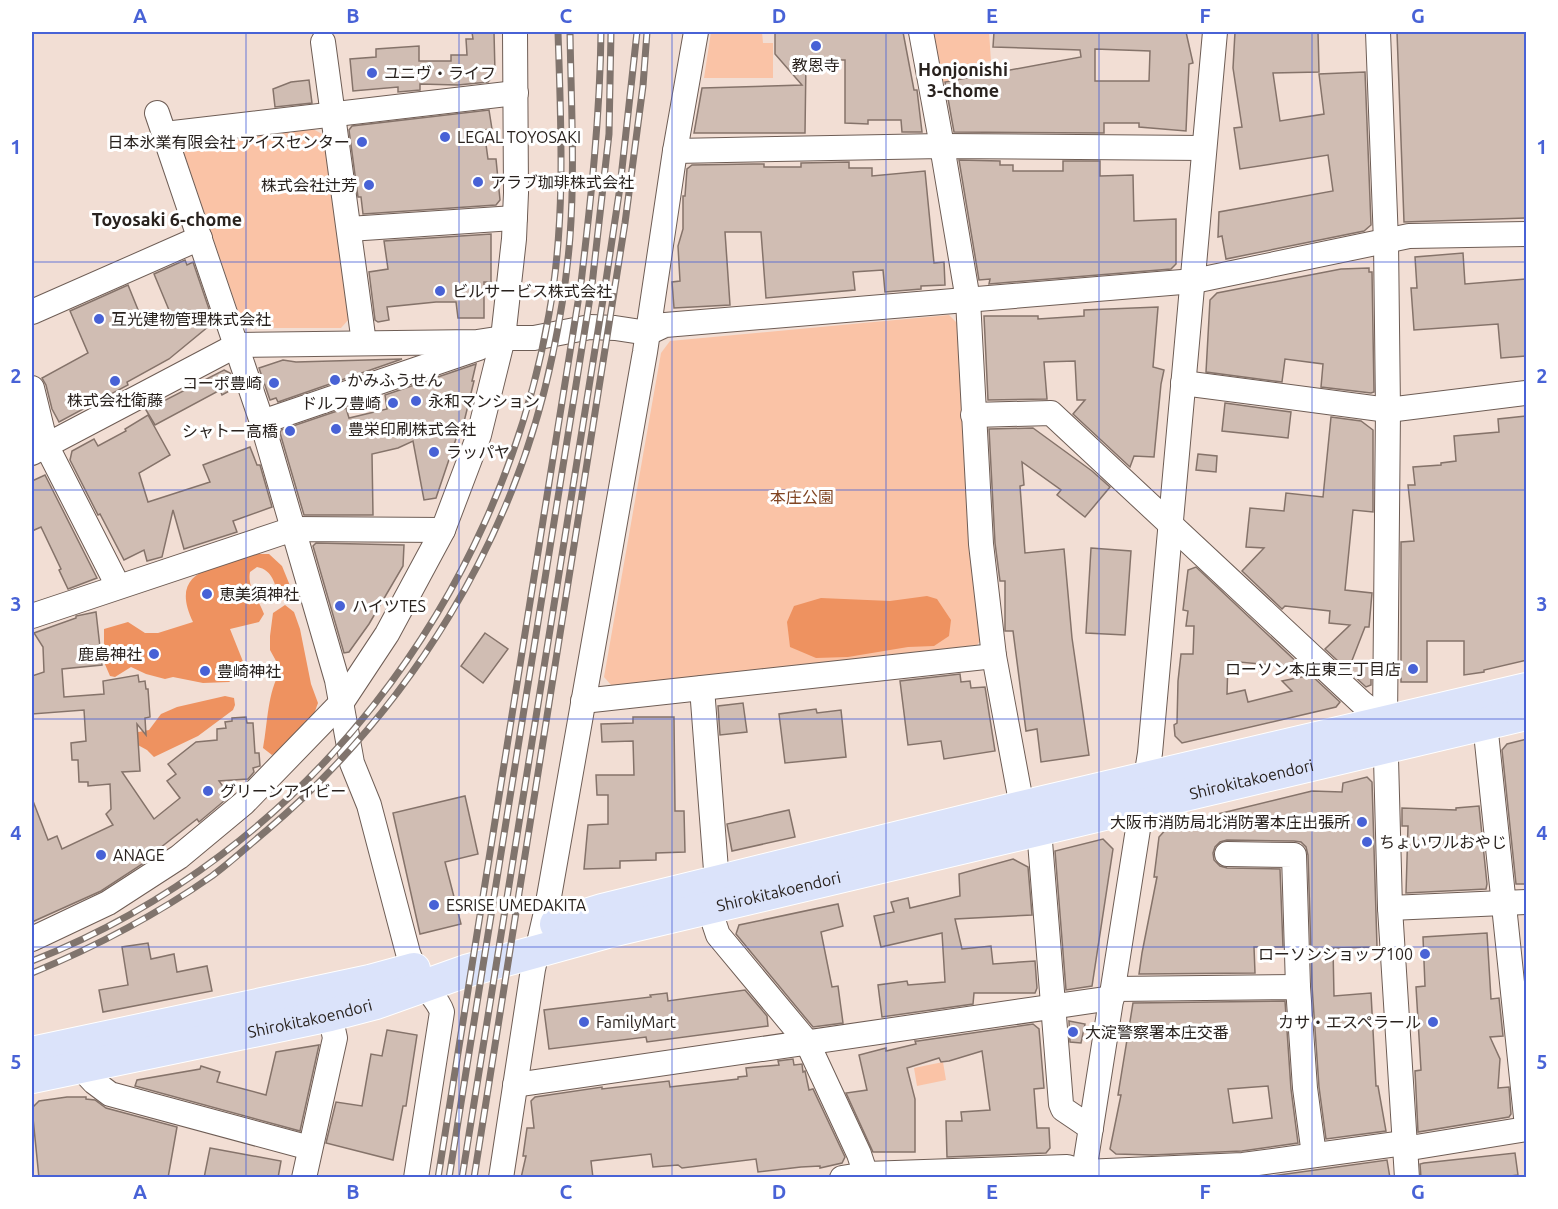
<svg xmlns="http://www.w3.org/2000/svg" width="1558" height="1209" font-family="Ubuntu,'Noto Sans JP',sans-serif">
	<style>
		.green { fill: #fac3a6 }
		.forest { fill: #ee9260 }
		.building { fill: #d0bdb3; stroke: #85736a; stroke-width: 1.5; fill-rule: evenodd }
		.lines { fill: none; stroke-linecap: round; stroke-linejoin: round }
		.minor-casing { stroke: #6e5d55; stroke-width: 26 }
		.major-casing { stroke: #fff; stroke-width: 34 }
		.minor { stroke: #fff; stroke-width: 24 }
		.major { stroke: #dbe3fa; stroke-width: 32 }
		.rail-casing { stroke: #80746d; stroke-width: 7 }
		.rail { stroke: #fff; stroke-width: 4.5; stroke-dasharray: 14; stroke-linecap: butt }
		.grid { fill: none; stroke: #4862d6; stroke-width: 1.5; stroke-opacity: 0.55 }
		.poi-dot { fill: #4862d6; stroke: #fff; stroke-width: 2 }
		.labels { text-anchor: middle; stroke-width: 6; stroke-linejoin: round; paint-order: stroke }
		.poi-label { font-size: 16px; fill: #29221e; stroke: #fff; text-anchor: start }
		.park-label { font-size: 16px; fill: #804421; stroke: #fff }
		.street-label { font-size: 16px; fill: #29221e; stroke: #fff }
		.neighbourhood-label { font-size: 18px; font-weight: bold; fill: #29221e; stroke: #fff }
		.neatline { fill: none; stroke: #4862d6; stroke-width: 2 }
		.grid-label { font-size: 20px; text-anchor: middle; font-weight: bold; fill: #4862d6 }
	</style>
	<rect width="100%" height="100%" fill="#f2ded4"/>
	<g class="green">
		<path d="M711 32H762L763 43H773V78H704Z"/>
		<path d="M933 32H989L991 61 976 63 977 76 941 83Z"/>
		<path d="M313 129 324 135 349 319 341 328H256L241 320 184 153 190 143Z"/>
		<path d="M949 315 958 324 983 637 977 645 612 686 604 677 661 353 670 341Z"/>
		<path d="M943 1062 946 1080 917 1086 914 1068Z"/>
	</g>
	<g class="forest">
		<path d="M254 554H269L282 566 295 598 287 602 279 599C275 584 273 570 257 567L250 572C247 588 259 599 264 614L259 622 230 629 246 669 229 682 203 683 173 677 165 679 146 674 131 667 115 677 110 676 104 662V629L128 622 145 633H158L193 622C167 568 217 568 254 554Z"/>
		<path d="M927 596 937 599 951 620 949 636 934 646 908 647 848 657 816 658 790 647 787 622 794 606 821 598 890 601Z"/>
		<path d="M285 605 294 612 300 629 311 684 318 703 314 714 288 744 272 755 263 748C268 722 267 693 281 670L270 650V636L273 613Z"/>
		<path d="M225 696 234 698 235 705 233 710 198 736 154 757 147 750 136 744 133 733 149 730 161 714 177 707Z"/>
	</g>
	<g class="building">
		<path d="M472 32H494L495 73 488 82 458 85 420 84V90L398 92V87L353 91 350 59 376 57V49L419 46V61H451V55H467L466 39H473Z"/>
		<path d="M775 32H903L914 90H917L922 132H902L901 120H868V124L845 123V60H806L805 133H694L702 88 802 85 775 54Z"/>
		<path d="M994 32H1186L1193 63 1189 64 1186 131 1139 127V123H1104V133L954 132 945 82 1081 57 1080 50 993 47ZM1095 49 1150 51 1149 81H1095Z"/>
		<path d="M1235 32H1318L1319 72 1273 73 1280 121 1324 114 1319 74 1365 72 1371 225 1364 231 1226 259 1222 236 1218 237 1219 212 1333 191 1328 155 1240 169 1234 128 1242 127 1233 68Z"/>
		<path d="M1397 32H1527V218L1404 222Z"/>
		<path d="M309 80 312 103 275 107 273 89 291 82Z"/>
		<path d="M489 110 492 129 484 130 488 159H496L500 200 496 205 363 214 361 197H358L349 130 352 126Z"/>
		<path d="M959 160 1000 161V165H1013V171H1063V161H1100V176L1133 175 1134 221 1176 219V264L1171 269 989 284 990 279 979 280Z"/>
		<path d="M849 162V168H872V176L925 171 934 263 944 262 945 285 921 286V289L885 292 883 270 853 272 855 290 766 298 761 232H725L730 305 674 308 672 282 680 281 678 246 683 229V196H685L687 169 692 165 753 164H764V167H801V163Z"/>
		<path d="M491 234V282H484V318H458L456 302H436L387 307 389 320 378 322 375 320 369 272 388 269 384 241Z"/>
		<path d="M1463 253 1465 284 1527 279V356L1501 358 1498 324 1414 330 1411 288H1417L1415 257Z"/>
		<path d="M185 260 187 265 193 262 210 312 205 314 209 326 169 359 127 382 128 385 59 422 52 409 46 385 42 378 88 353 70 311 128 285 143 322 169 310 154 274Z"/>
		<path d="M1369 268V272H1372L1374 392 1371 393 1321 387 1323 364 1285 359 1282 382 1206 372 1210 300 1217 293 1341 269Z"/>
		<path d="M1158 307 1153 367 1164 370 1161 384 1154 457 1134 456 1130 467 1073 414 1085 400H1077L1075 361 1044 362 1047 399 988 400 984 316H1038V319L1084 316V310Z"/>
		<path d="M402 359 278 402 276 398 270 400 259 368 283 360 296 362Z"/>
		<path d="M476 364 472 381H474L464 422 462 421 436 498 424 500 413 441 398 448 372 454 373 515H304L280 433 281 430 346 408 349 418 387 409 385 395Z"/>
		<path d="M224 370 230 373 235 388 222 395 220 390 155 425 146 410Z"/>
		<path d="M1225 403 1291 412 1288 438 1222 431Z"/>
		<path d="M148 415 170 455 139 473 148 502 210 482 203 465 250 447 257 465H260L272 507 233 521 237 532 184 549 173 510 162 557 147 561 144 550 124 560 100 514 98 515 70 460 72 451 94 439 98 446 126 431 125 429Z"/>
		<path d="M1527 416V660L1484 670V672L1464 675V641H1427V682H1401V542L1414 541 1408 485H1415L1413 467 1441 465V463L1456 461 1454 436 1499 432 1498 419Z"/>
		<path d="M1331 417 1361 421 1373 430V512L1353 510 1345 590 1372 593 1369 627H1365L1351 663 1371 665V685L1366 687 1325 649 1350 625 1329 623 1330 611 1285 606 1282 609 1242 571 1264 548 1246 547 1250 508 1284 511 1286 493 1323 497Z"/>
		<path d="M1033 428 1092 471 1110 487 1085 517 1057 495 1061 490 1022 462 1024 485 1020 486 1025 553 1064 549 1072 638 1089 755 1041 762 1037 729 1026 731 1013 631H1005V581H1000L995 543 989 429Z"/>
		<path d="M1198 454 1217 456 1216 472 1196 470Z"/>
		<path d="M45 475 97 578 68 589 59 570 61 569 41 527 32 531V481Z"/>
		<path d="M316 543 404 545 403 566 369 624 349 652 344 653 313 546Z"/>
		<path d="M1091 548 1131 551 1125 635 1086 633Z"/>
		<path d="M1196 567 1303 668 1228 661 1227 694 1245 690 1248 702 1292 691 1282 681 1311 675 1340 702 1336 707 1182 743 1175 736 1174 725 1177 723 1178 681 1181 654H1193L1194 626H1186L1188 611 1183 610 1188 570Z"/>
		<path d="M96 612 102 665 62 669 64 697 104 694 103 681 138 675 139 682 145 681 146 689H148L150 717 145 718 146 735 137 724 140 771 122 772 154 819 180 798 167 781 176 774 168 764 196 742 217 740V729L226 728 225 722 232 721V718L246 717 247 723H253L255 753H259L260 766 253 768 254 772 248 779 219 781 230 796 199 822 197 819 160 848 162 850 147 861 101 891 32 922V801H33L48 840 57 836 62 849 113 825 106 814 111 809 110 784 88 786V782H79L78 760H72L71 743 86 741 84 710 32 714V676L44 672 43 647 34 633 76 618V616Z"/>
		<path d="M485 633 508 649 483 683 461 666Z"/>
		<path d="M960 674 961 682 970 681 971 688 985 687 995 751 944 759 941 741 908 745 900 681Z"/>
		<path d="M743 703 747 732 720 735 718 706Z"/>
		<path d="M816 709 817 713 841 710 846 757 785 763 779 714Z"/>
		<path d="M633 717H674L675 811H684L685 852 656 853V860L620 861V868L584 869 588 825 608 824V795H597L596 775H634L633 741 602 742 601 724 633 723Z"/>
		<path d="M1527 739V884H1516L1502 750 1507 744Z"/>
		<path d="M1367 777 1372 782 1377 947 1333 948 1334 996 1371 993 1376 1086H1378L1386 1131 1326 1139 1319 1087 1312 986 1308 855 1306 847 1301 842 1294 841 1227 840 1220 842 1215 847 1213 853 1214 860 1220 866 1227 868 1280 869 1283 947H1254L1255 973 1139 974 1142 953 1157 877H1154L1159 837 1169 826 1312 791 1342 792 1343 783Z"/>
		<path d="M465 796 478 854 445 862 461 924 420 934 393 813Z"/>
		<path d="M1479 806 1487 884 1486 889 1406 893 1408 826H1402V808L1456 810V808Z"/>
		<path d="M789 810 795 837 732 851 727 824Z"/>
		<path d="M1103 839 1113 849 1092 986 1066 990 1055 851Z"/>
		<path d="M1013 859 1028 867 1032 915 955 919 962 949 991 946 993 964 1035 961 1037 988 1035 993H974L973 1004 882 1017 878 985 907 981 908 985 945 982 942 933 881 947 874 916 894 912 891 902 908 898 910 908 960 896 959 874Z"/>
		<path d="M838 904 843 926 821 932 832 987 838 986 843 1023 813 1027 736 934 739 925Z"/>
		<path d="M1487 933 1491 999 1499 998 1503 1036 1490 1037 1500 1059 1498 1088 1509 1087 1511 1114 1509 1117 1418 1132 1415 1071 1421 1070 1416 987 1425 986 1423 937Z"/>
		<path d="M148 943 151 959 174 954 177 972 207 966 212 991 103 1012 99 990 128 985 122 947Z"/>
		<path d="M745 990 767 1016 768 1026 647 1042 646 1037 549 1049 544 1010 651 997 650 995 667 993 668 1001Z"/>
		<path d="M1285 1001 1291 1089 1298 1143 1242 1151 1152 1155 1116 1154 1110 1149 1121 1095H1118L1133 1003ZM1268 1086 1272 1118 1233 1123 1228 1089Z"/>
		<path d="M1069 1021 1085 1024 1081 1043 1070 1042Z"/>
		<path d="M1033 1024 1039 1029 1044 1088 1034 1089 1037 1128H1049L1050 1148 1046 1153 947 1157 946 1121H962L961 1112 990 1110 982 1051 949 1061 941 1062 939 1058 907 1068 915 1099V1152H873L846 1093 867 1090 859 1055 886 1048V1051L916 1044 915 1041H918Z"/>
		<path d="M387 1030 417 1035 406 1106H403L393 1160 326 1143 336 1102 362 1106 371 1054 382 1056Z"/>
		<path d="M319 1045 300 1131 135 1086 137 1080 200 1069 201 1066 220 1072 217 1082 266 1095 276 1052Z"/>
		<path d="M793 1059 794 1065 802 1064 803 1072 805 1071 809 1090 813 1089 845 1157 842 1163 820 1168V1166L801 1167 758 1172 756 1159 682 1168 678 1165 653 1167 651 1154 591 1161 593 1178H521L526 1156H523L527 1128H534L531 1101 535 1097 602 1087V1089L669 1081 670 1087 738 1079V1077L747 1076 746 1068 779 1065 778 1061Z"/>
		<path d="M67 1097H86V1099L95 1100 106 1108 177 1127 168 1178H39L32 1108 39 1101Z"/>
		<path d="M210 1148 281 1161 278 1178H204Z"/>
		<path d="M1515 1153 1518 1175 1495 1178H1421L1420 1164 1424 1163Z"/>
		<path d="M1387 1160 1390 1178H1257Z"/>
	</g>
	<g class="lines">
		<defs>
			<g id="minor">
				<path d="M921 32 942 146 968 300 981 544 994 656 1022 807"/>
				<path d="M1378 32 1386 242 1388 410 1385 721 1390 908 1407 1178"/>
				<path d="M323 42 364 343"/>
				<path d="M157 113 262 422 337 680 352 763 369 805 408 953C412 964 416 974 423 984 430 994 438 1000 442 1012L416 1178"/>
				<path d="M165 134 516 93"/>
				<path d="M675 151 942 146 1204 148"/>
				<path d="M349 229 515 218"/>
				<path d="M32 312 200 238"/>
				<path d="M1183 383 1388 410 1526 393"/>
				<path d="M32 388 46 445 118 586"/>
				<path d="M973 415 1051 413 1362 703 1385 721"/>
				<path d="M262 422 479 348"/>
				<path d="M32 453 237 345 477 342 503 338H534L590 327 615 328 648 333 665 325 1194 281 1409 236 1526 234"/>
				<path d="M32 616 293 529 443 530"/>
				<path d="M702 688 717 883"/>
				<path d="M583 701 994 656"/>
				<path d="M1485 723 1526 1117"/>
				<path d="M1039 829 1061 1104 1063 1109 1091 1128"/>
				<path d="M1227 854 1294 855 1298 987"/>
				<path d="M709 908 718 935 807 1042 859 1154 867 1178"/>
				<path d="M1390 908 1526 902"/>
				<path d="M32 939 108 903 179 857 244 803 342 702 387 634 443 530 479 435 503 338 514 239 516 193 515 32"/>
				<path d="M1114 989 1298 987 1305 1088 1314 1155"/>
				<path d="M80 1067 94 1082 110 1094 310 1148"/>
				<path d="M515 1085 1112 998"/>
				<path d="M1404 1149 1526 1129"/>
				<path d="M304 1178 335 1038 330 1015"/>
				<path d="M501 1178 533 969 547 908 645 352 675 151 696 32"/>
				<path d="M842 1178 866 1174 1067 1167 1084 1172 1243 1165 1404 1143"/>
				<path d="M1083 1178 1150 753 1215 32"/>
			</g>
			<g id="major">
				<path d="M556 924 602 910 1022 807 1526 689"/>
				<path d="M32 1053 370 981 414 969"/>
				<path id="s1" d="M32 1077 330 1015 376 1003 466 971 607 932 1526 714"/>
			</g>
		</defs>
		<use href="#minor" class="minor-casing"/>
		<use href="#major" class="major-casing"/>
		<use href="#minor" class="minor"/>
		<use href="#major" class="major"/>
		<defs>
			<g id="rail">
				<path d="M32 961C305 854 499 600 549 314 566 221 561 125 558 32"/>
				<path d="M32 973C95 947 156 915 212 876 231 862 248 846 266 831 410 709 515 539 553 353 561 315 567 275 570 237 575 168 571 100 570 32"/>
				<path d="M438 1178 581 283C591 199 600 116 601 32"/>
				<path d="M449 1178 592 285 609 134 611 32"/>
				<path d="M462 1178 605 287 620 187 637 32"/>
				<path d="M474 1178 625 223 643 86 647 32"/>
			</g>
		</defs>
		<use href="#rail" class="rail-casing"/>
		<use href="#rail" class="rail"/>
	</g>
	<path class="grid" d="M246 32V1178M459 32V1178M672 32V1178M886 32V1178M1099 32V1178M1312 32V1178M32 262H1526M32 490H1526M32 719H1526M32 947H1526"/>
	<g class="poi-dot">
		<circle cx="816" cy="46" r="6"/>
		<circle cx="372" cy="73" r="6"/>
		<circle cx="445" cy="137" r="6"/>
		<circle cx="362" cy="142" r="6"/>
		<circle cx="478" cy="182" r="6"/>
		<circle cx="369" cy="185" r="6"/>
		<circle cx="440" cy="291" r="6"/>
		<circle cx="99" cy="319" r="6"/>
		<circle cx="335" cy="380" r="6"/>
		<circle cx="115" cy="381" r="6"/>
		<circle cx="274" cy="383" r="6"/>
		<circle cx="416" cy="401" r="6"/>
		<circle cx="393" cy="403" r="6"/>
		<circle cx="336" cy="429" r="6"/>
		<circle cx="290" cy="431" r="6"/>
		<circle cx="434" cy="452" r="6"/>
		<circle cx="207" cy="594" r="6"/>
		<circle cx="340" cy="606" r="6"/>
		<circle cx="154" cy="654" r="6"/>
		<circle cx="1413" cy="669" r="6"/>
		<circle cx="205" cy="671" r="6"/>
		<circle cx="208" cy="791" r="6"/>
		<circle cx="1362" cy="822" r="6"/>
		<circle cx="1367" cy="842" r="6"/>
		<circle cx="101" cy="855" r="6"/>
		<circle cx="434" cy="905" r="6"/>
		<circle cx="1425" cy="954" r="6"/>
		<circle cx="584" cy="1022" r="6"/>
		<circle cx="1433" cy="1022" r="6"/>
		<circle cx="1073" cy="1032" r="6"/>
	</g>
	<g class="labels">
		<g class="poi-label">
			<text x="816" y="71" text-anchor="middle">教恩寺</text>
			<text x="384" y="79">ユニヴ・ライフ</text>
			<text x="457" y="143">LEGAL TOYOSAKI</text>
			<text x="350" y="148" text-anchor="end">日本氷業有限会社 アイスセンター</text>
			<text x="490" y="188">アラブ珈琲株式会社</text>
			<text x="357" y="191" text-anchor="end">株式会社辻芳</text>
			<text x="452" y="297">ビルサービス株式会社</text>
			<text x="111" y="325">互光建物管理株式会社</text>
			<text x="347" y="386">かみふうせん</text>
			<text x="262" y="389" text-anchor="end">コーポ豊崎</text>
			<text x="115" y="406" text-anchor="middle">株式会社衛藤</text>
			<text x="428" y="407">永和マンション</text>
			<text x="381" y="409" text-anchor="end">ドルフ豊崎</text>
			<text x="348" y="435">豊栄印刷株式会社</text>
			<text x="278" y="437" text-anchor="end">シャトー高橋</text>
			<text x="446" y="458">ラッパヤ</text>
			<text x="219" y="600">恵美須神社</text>
			<text x="352" y="612">ハイツTES</text>
			<text x="142" y="660" text-anchor="end">鹿島神社</text>
			<text x="1401" y="675" text-anchor="end">ローソン本庄東三丁目店</text>
			<text x="217" y="677">豊崎神社</text>
			<text x="220" y="797">グリーンアイビー</text>
			<text x="1350" y="828" text-anchor="end">大阪市消防局北消防署本庄出張所</text>
			<text x="1379" y="848">ちょいワルおやじ</text>
			<text x="113" y="861">ANAGE</text>
			<text x="446" y="911">ESRISE UMEDAKITA</text>
			<text x="1413" y="960" text-anchor="end">ローソンショップ100</text>
			<text x="596" y="1028">FamilyMart</text>
			<text x="1421" y="1028" text-anchor="end">カサ・エスペラール</text>
			<text x="1085" y="1038">大淀警察署本庄交番</text>
		</g>
		<g class="park-label">
			<text x="802" y="503">本庄公園</text>
		</g>
		<g class="street-label">
			<text dy="6" stroke="none"><textPath href="#s1" startOffset="1256">Shirokitakoendori</textPath></text>
			<text dy="6" stroke="none"><textPath href="#s1" startOffset="770">Shirokitakoendori</textPath></text>
			<text dy="6" stroke="none"><textPath href="#s1" startOffset="284">Shirokitakoendori</textPath></text>
		</g>
		<g class="neighbourhood-label">
			<text x="963" y="76">Honjonishi<tspan x="963" dy="21">3-chome</tspan></text>
			<text x="167" y="226">Toyosaki 6-chome</text>
		</g>
	</g>
	<rect width="1558" height="1209" fill="none" stroke="#ffffff" stroke-width="66"/>
	<rect x="33" y="33" width="1492" height="1143" class="neatline"/>
	<g class="grid-label">
		<text x="140" y="23">A</text>
		<text x="353" y="23">B</text>
		<text x="566" y="23">C</text>
		<text x="779" y="23">D</text>
		<text x="992" y="23">E</text>
		<text x="1205" y="23">F</text>
		<text x="1418" y="23">G</text>
		<text x="16" y="154">1</text>
		<text x="1542" y="154">1</text>
		<text x="16" y="383">2</text>
		<text x="1542" y="383">2</text>
		<text x="16" y="611">3</text>
		<text x="1542" y="611">3</text>
		<text x="16" y="840">4</text>
		<text x="1542" y="840">4</text>
		<text x="16" y="1069">5</text>
		<text x="1542" y="1069">5</text>
		<text x="140" y="1199">A</text>
		<text x="353" y="1199">B</text>
		<text x="566" y="1199">C</text>
		<text x="779" y="1199">D</text>
		<text x="992" y="1199">E</text>
		<text x="1205" y="1199">F</text>
		<text x="1418" y="1199">G</text>
	</g>
</svg>
